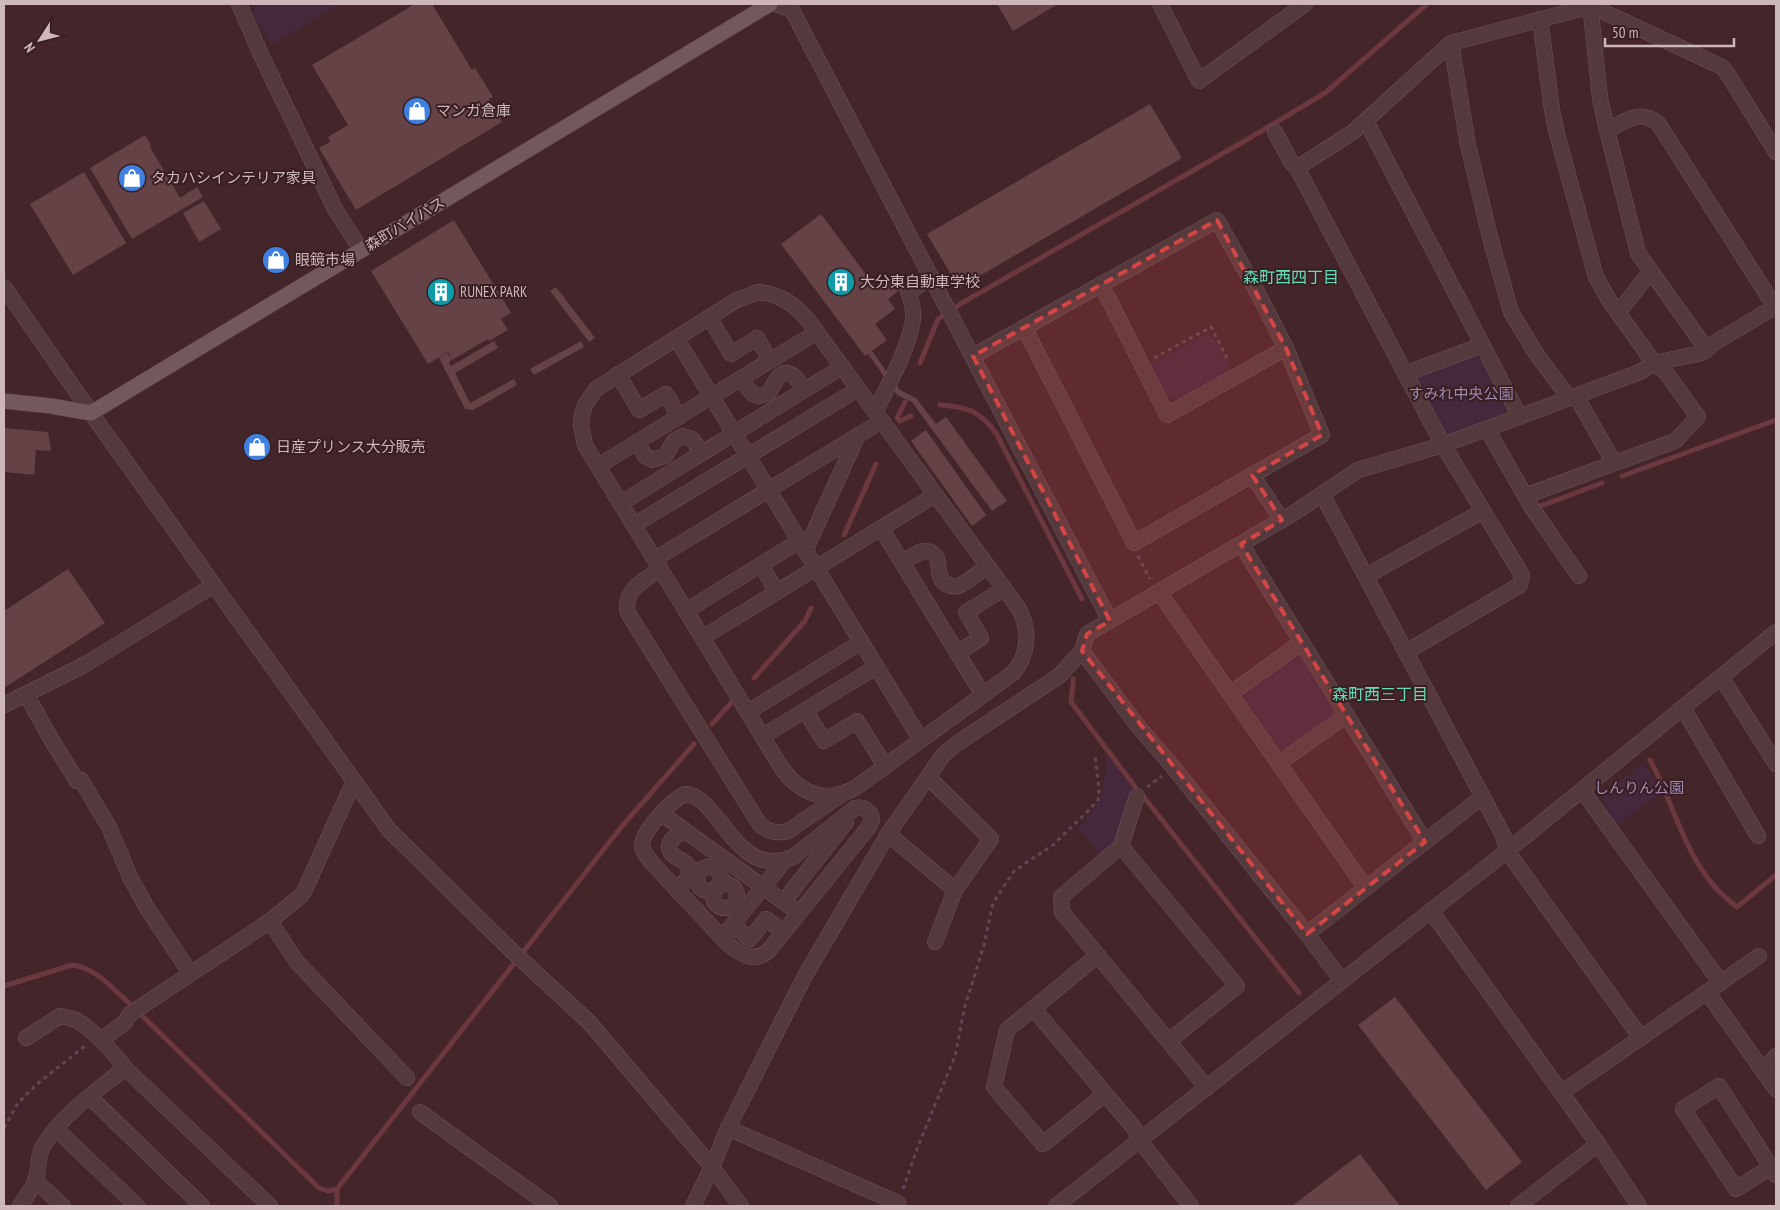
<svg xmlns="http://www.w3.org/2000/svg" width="1780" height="1210" font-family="'PT Sans Narrow','Noto Sans JP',sans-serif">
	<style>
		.green { fill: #46283c }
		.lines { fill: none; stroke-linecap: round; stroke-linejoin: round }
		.stream { stroke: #6c3840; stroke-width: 5 }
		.building { fill: #644246 }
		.minor-casing { stroke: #6e5558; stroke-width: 16 }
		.major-casing { stroke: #5d4347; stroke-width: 16 }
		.path { stroke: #614657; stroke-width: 3; stroke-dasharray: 4 4; stroke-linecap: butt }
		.minor { stroke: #543a3d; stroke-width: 15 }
		.major { stroke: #73585c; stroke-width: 15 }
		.marked { fill: #d44545; fill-opacity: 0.2; stroke: #d44545; stroke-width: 4; stroke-dasharray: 10 6; stroke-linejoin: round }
		.labels { text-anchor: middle; stroke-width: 4; stroke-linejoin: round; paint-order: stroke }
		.poi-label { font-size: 15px; fill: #cdb7ba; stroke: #391e22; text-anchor: start }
		.street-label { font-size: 15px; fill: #cdb7ba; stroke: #391e22 }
		.park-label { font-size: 15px; fill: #9e8ab2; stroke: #391e22 }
		.neighbourhood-label { font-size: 16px; fill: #63ddb9; stroke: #391e22 }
	</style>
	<rect width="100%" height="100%" fill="#44252a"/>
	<g class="green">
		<path d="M257 4H340L271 45 252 14Z"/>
		<path d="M1210 332 1231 370 1179 400 1166 396 1150 364Z"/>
		<path d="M1470 355 1479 357 1506 408 1503 415 1456 433 1445 435 1417 380 1421 373Z"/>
		<path d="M1295 655 1300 656 1334 711V717L1286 751 1280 750 1244 699 1245 691Z"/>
		<path d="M1107 756 1133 789 1116 840 1100 854 1078 828C1103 803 1105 793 1105 758Z"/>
		<path d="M1643 763 1663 792 1617 825 1603 806 1604 794Z"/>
	</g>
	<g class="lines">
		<g class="stream">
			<path d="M920 363 938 319 962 303 1248 139 1325 93 1427 4"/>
			<path d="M905 402 897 418 900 421 911 416"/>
			<path d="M940 405C967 407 979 410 996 433L1082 599"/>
			<path d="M1622 476 1776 420"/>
			<path d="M1538 507 1602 483"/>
			<path d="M844 535 876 464"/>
			<path d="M754 678 805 621 811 608"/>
			<path d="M1073 679C1074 687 1071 694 1071 702L1136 788"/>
			<path d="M712 724 731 703"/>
			<path d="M1650 760C1671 798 1681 842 1707 877 1715 889 1726 898 1737 907L1776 875"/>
			<path d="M1143 796 1299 993"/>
			<path d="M4 986 72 965C96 968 112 988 129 1003L319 1188 328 1191 337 1189 622 826 694 744"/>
			<path d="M337 1189V1206"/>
		</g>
	</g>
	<g class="building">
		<path d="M415 4H432L472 70 475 68 493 97 489 99 502 122 356 210 319 148 330 142 328 137 348 125 312 65Z"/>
		<path d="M997 4H1058L1013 31Z"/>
		<path d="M1150 104 1182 158 959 288 927 234Z"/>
		<path d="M145 135 151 146 150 147 180 198 197 187 203 197 132 239 90 168Z"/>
		<path d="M84 172 126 243 73 275 30 204Z"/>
		<path d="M204 201 221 229 199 242 183 213Z"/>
		<path d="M821 214 876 288 891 276 901 289 888 299 895 309 875 324 887 340 872 351 900 390 916 398 936 424 946 417 1007 501 992 511 912 402 897 395 868 354 865 356 781 244Z"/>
		<path d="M454 220 511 313 501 319 508 330 489 341 488 339 452 360 448 352 428 364 371 271Z"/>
		<path d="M556 287 595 338 589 342 550 291Z"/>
		<path d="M494 341 498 348 455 373 470 403 514 379 517 385 473 410 465 409 439 358 447 353 452 360 449 362 451 366Z"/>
		<path d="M581 341 584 347 534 375 530 369Z"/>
		<path d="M4 428 48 432 51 451 36 450 34 475 4 472Z"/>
		<path d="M926 430 986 515 972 526 911 441Z"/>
		<path d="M68 569 105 623 4 688V611Z"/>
		<path d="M1395 997 1522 1162 1486 1190 1358 1025Z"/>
		<path d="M1360 1154 1400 1206H1292Z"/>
	</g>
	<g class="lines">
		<defs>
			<g id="minor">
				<path d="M239 4 262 57 335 209 361 250"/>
				<path d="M776 4 792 10 1110 621"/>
				<path d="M1160 4 1199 81 1305 4"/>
				<path d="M1590 4 1600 98 1607 130 1638 253 1707 350"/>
				<path d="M1451 43 1468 145 1490 237 1511 312 1535 352 1569 398"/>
				<path d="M1366 121 1520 417"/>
				<path d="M1607 130C1626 121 1638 109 1658 123L1775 307"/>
				<path d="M1275 132 1291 162 1297 168 1443 445 1522 575 1520 585 1406 652"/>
				<path d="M1297 168 1353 132 1451 43 1591 6 1722 67 1727 73 1776 152"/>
				<path d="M1101 284 1167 415 1286 348"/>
				<path d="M4 287 91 413 389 830 513 952 589 1022 712 1167 741 1206"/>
				<path d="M758 292C780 294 794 304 808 320L1019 609C1030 631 1029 654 1013 673L858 786C828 805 801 795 781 767L585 445 581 425 582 415 585 405 596 389 735 301Z"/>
				<path d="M1618 313 1651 271"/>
				<path d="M709 317 731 354 757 338 770 360"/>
				<path d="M676 338 921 740"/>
				<path d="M973 356 1217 220 1254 286 1286 348 1322 435 1134 543 1024 327"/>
				<path d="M618 374 639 410 666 394 679 417"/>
				<path d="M1405 374 1482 345"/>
				<path d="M741 378C748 390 754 401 769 393 771 389 773 385 775 382 786 362 798 379 805 390"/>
				<path d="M1576 396 1614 463"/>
				<path d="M875 412C887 388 911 344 913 318 914 309 911 300 908 292L932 278"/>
				<path d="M1487 429 1532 508 1579 576"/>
				<path d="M637 442 645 456 653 460 665 456 674 441 683 436 692 439 702 453"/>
				<path d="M598 466 817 332"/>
				<path d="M1252 475 1282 520"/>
				<path d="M1322 494 1503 835 1507 851 1641 1038"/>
				<path d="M1525 496 1675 441 1698 417 1667 374 1654 363 1609 300 1596 277 1557 134 1552 110 1540 19"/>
				<path d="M621 503 842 367"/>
				<path d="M634 525 858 389"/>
				<path d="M881 528 983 695"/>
				<path d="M1241 544 1425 842"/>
				<path d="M805 551 858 435"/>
				<path d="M655 559 882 421"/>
				<path d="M902 562 922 551C948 550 931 575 946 584 950 586 954 587 958 586 968 583 979 572 987 566"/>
				<path d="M761 565 777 592"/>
				<path d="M661 569C645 580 622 590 628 613L760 825C770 832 776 834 788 831L841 795"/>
				<path d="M1366 576 1483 511"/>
				<path d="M1159 592 1365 887"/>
				<path d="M686 611 799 541"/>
				<path d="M702 638 935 495"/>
				<path d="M1082 651 1137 725 1173 767 1307 934 1342 981"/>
				<path d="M957 653 981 638 966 612 1004 589"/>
				<path d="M1721 677 1776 764"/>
				<path d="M26 694 51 739 77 781 81 780 109 827 130 877 147 908 189 971 187 976"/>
				<path d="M1230 694 1302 642"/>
				<path d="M4 705 86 664 214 585"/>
				<path d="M1683 708 1758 836"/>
				<path d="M805 710 824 741 857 721 885 766"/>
				<path d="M748 712 861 642"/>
				<path d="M763 736 876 667"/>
				<path d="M1279 763 1347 715"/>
				<path d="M928 777 991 839 955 890 935 942"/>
				<path d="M1582 790 1721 983"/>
				<path d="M685 794C720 795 735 881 793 857L855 808C863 806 872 811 872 820L868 828 770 949C756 964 741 955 728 944L652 863C648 857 643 853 642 846 642 830 672 800 685 794Z"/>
				<path d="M662 814 799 913"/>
				<path d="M888 834 955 890"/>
				<path d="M1121 846 1137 796"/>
				<circle cx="709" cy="879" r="12"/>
				<circle cx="725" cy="896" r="12"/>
				<path d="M677 890 688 878 690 868C684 857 670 860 669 846L672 839 684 830"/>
				<path d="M784 901 846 822"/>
				<path d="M1431 911 1598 1144 1639 1206"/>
				<path d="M270 921 296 961 407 1078"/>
				<path d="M733 925 750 939 766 919 784 932"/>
				<path d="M1307 934 1482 797"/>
				<path d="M722 938 785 860"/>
				<path d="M1098 955 1007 1030 994 1087 1043 1144 1105 1094"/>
				<path d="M1707 992 1776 1089"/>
				<path d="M1033 1008 1134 1128 1140 1141 1191 1206"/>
				<path d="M26 1038 60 1016C65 1017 71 1018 76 1020 91 1028 115 1054 125 1068L270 1206"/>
				<path d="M101 1040 125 1022 130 1014 270 921 303 894 354 781"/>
				<path d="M1169 1041 1237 986 1121 846 1061 897 1062 912 1207 1088"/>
				<path d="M1764 1070 1776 1056"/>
				<path d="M1561 1093 1759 956"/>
				<path d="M90 1097 202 1206"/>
				<path d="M420 1112 550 1206"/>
				<path d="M728 1128 898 1203"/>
				<path d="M56 1129 137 1206"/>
				<path d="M1771 1167 1736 1189 1683 1109 1719 1086 1771 1167 1776 1175"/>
				<path d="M35 1180 63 1206"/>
				<path d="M20 1206C25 1198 33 1188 36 1179 39 1168 37 1156 44 1145 63 1113 97 1091 125 1068"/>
				<path d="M693 1206 712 1167 728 1128 806 974 888 834 944 754 962 740 1059 676 1082 651 1087 634 1297 511 1358 470 1443 445 1640 372 1654 363 1702 353 1716 342 1776 306"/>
				<path d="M1056 1206 1507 851 1776 632"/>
				<path d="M1518 1206 1598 1144"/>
			</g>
			<path id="major" d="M4 401 51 406 91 413 770 4"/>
		</defs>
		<use href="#minor" class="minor-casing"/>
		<use href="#major" class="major-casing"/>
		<g class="path">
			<path d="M1154 358 1211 327 1229 362"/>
			<path d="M1138 556 1150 579"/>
			<path d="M1147 787 1162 776"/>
			<path d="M4 1128 18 1103 37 1084 85 1046"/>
			<path d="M903 1189 917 1149 955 1056 965 1006 984 945 993 903 1014 871 1053 845 1089 810 1098 800 1099 789 1095 755"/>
		</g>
		<use href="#minor" class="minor"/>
		<use href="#major" class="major"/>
	</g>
	<path class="marked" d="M1217 220 1286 348 1322 435 1252 475 1282 520 1241 544 1425 842 1307 934 1082 651 1087 634 1110 621 973 356Z"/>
	<defs>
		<symbol id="shop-disc" viewBox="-11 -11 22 22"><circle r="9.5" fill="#3f7fe0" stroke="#391e22"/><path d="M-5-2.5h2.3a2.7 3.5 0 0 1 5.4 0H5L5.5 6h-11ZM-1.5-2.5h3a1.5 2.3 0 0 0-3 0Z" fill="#fff"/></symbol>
		<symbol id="building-disc" viewBox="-11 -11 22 22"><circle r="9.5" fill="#0f9aa8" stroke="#391e22"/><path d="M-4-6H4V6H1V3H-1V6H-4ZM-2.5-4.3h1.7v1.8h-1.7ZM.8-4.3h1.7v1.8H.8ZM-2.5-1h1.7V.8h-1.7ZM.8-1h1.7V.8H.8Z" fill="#fff"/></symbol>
	</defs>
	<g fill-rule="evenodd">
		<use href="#shop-disc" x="401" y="95" width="32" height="32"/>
		<use href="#shop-disc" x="116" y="162" width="32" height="32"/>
		<use href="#shop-disc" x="260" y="244" width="32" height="32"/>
		<use href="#building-disc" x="825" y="266" width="32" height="32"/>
		<use href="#building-disc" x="425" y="276" width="32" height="32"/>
		<use href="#shop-disc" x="241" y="431" width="32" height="32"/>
	</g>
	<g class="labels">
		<g class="poi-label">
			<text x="436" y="116">マンガ倉庫</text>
			<text x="151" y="183">タカハシインテリア家具</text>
			<text x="295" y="265">眼鏡市場</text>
			<text x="860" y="287">大分東自動車学校</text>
			<text x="460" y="297">RUNEX PARK</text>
			<text x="276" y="452">日産プリンス大分販売</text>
		</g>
		<g class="street-label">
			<text transform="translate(405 224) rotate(-31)" y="5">森町バイパス</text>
		</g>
		<g class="park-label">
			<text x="1461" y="399">すみれ中央公園</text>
			<text x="1639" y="793">しんりん公園</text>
		</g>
		<g class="neighbourhood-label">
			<text x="1291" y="283">森町西四丁目</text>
			<text x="1380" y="700">森町西三丁目</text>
		</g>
	</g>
	<rect width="1780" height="1210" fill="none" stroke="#cdb7ba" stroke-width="10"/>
	<g transform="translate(40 40) rotate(234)" stroke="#391e22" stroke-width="4" paint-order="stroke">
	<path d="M0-4L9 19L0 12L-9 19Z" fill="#cdb7ba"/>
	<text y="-8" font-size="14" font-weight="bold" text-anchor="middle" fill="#cdb7ba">N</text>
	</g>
	<path d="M1605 38v8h129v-8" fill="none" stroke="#cdb7ba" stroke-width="2.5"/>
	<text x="1612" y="38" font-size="15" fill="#cdb7ba" stroke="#391e22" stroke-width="4" paint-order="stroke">50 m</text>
</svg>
